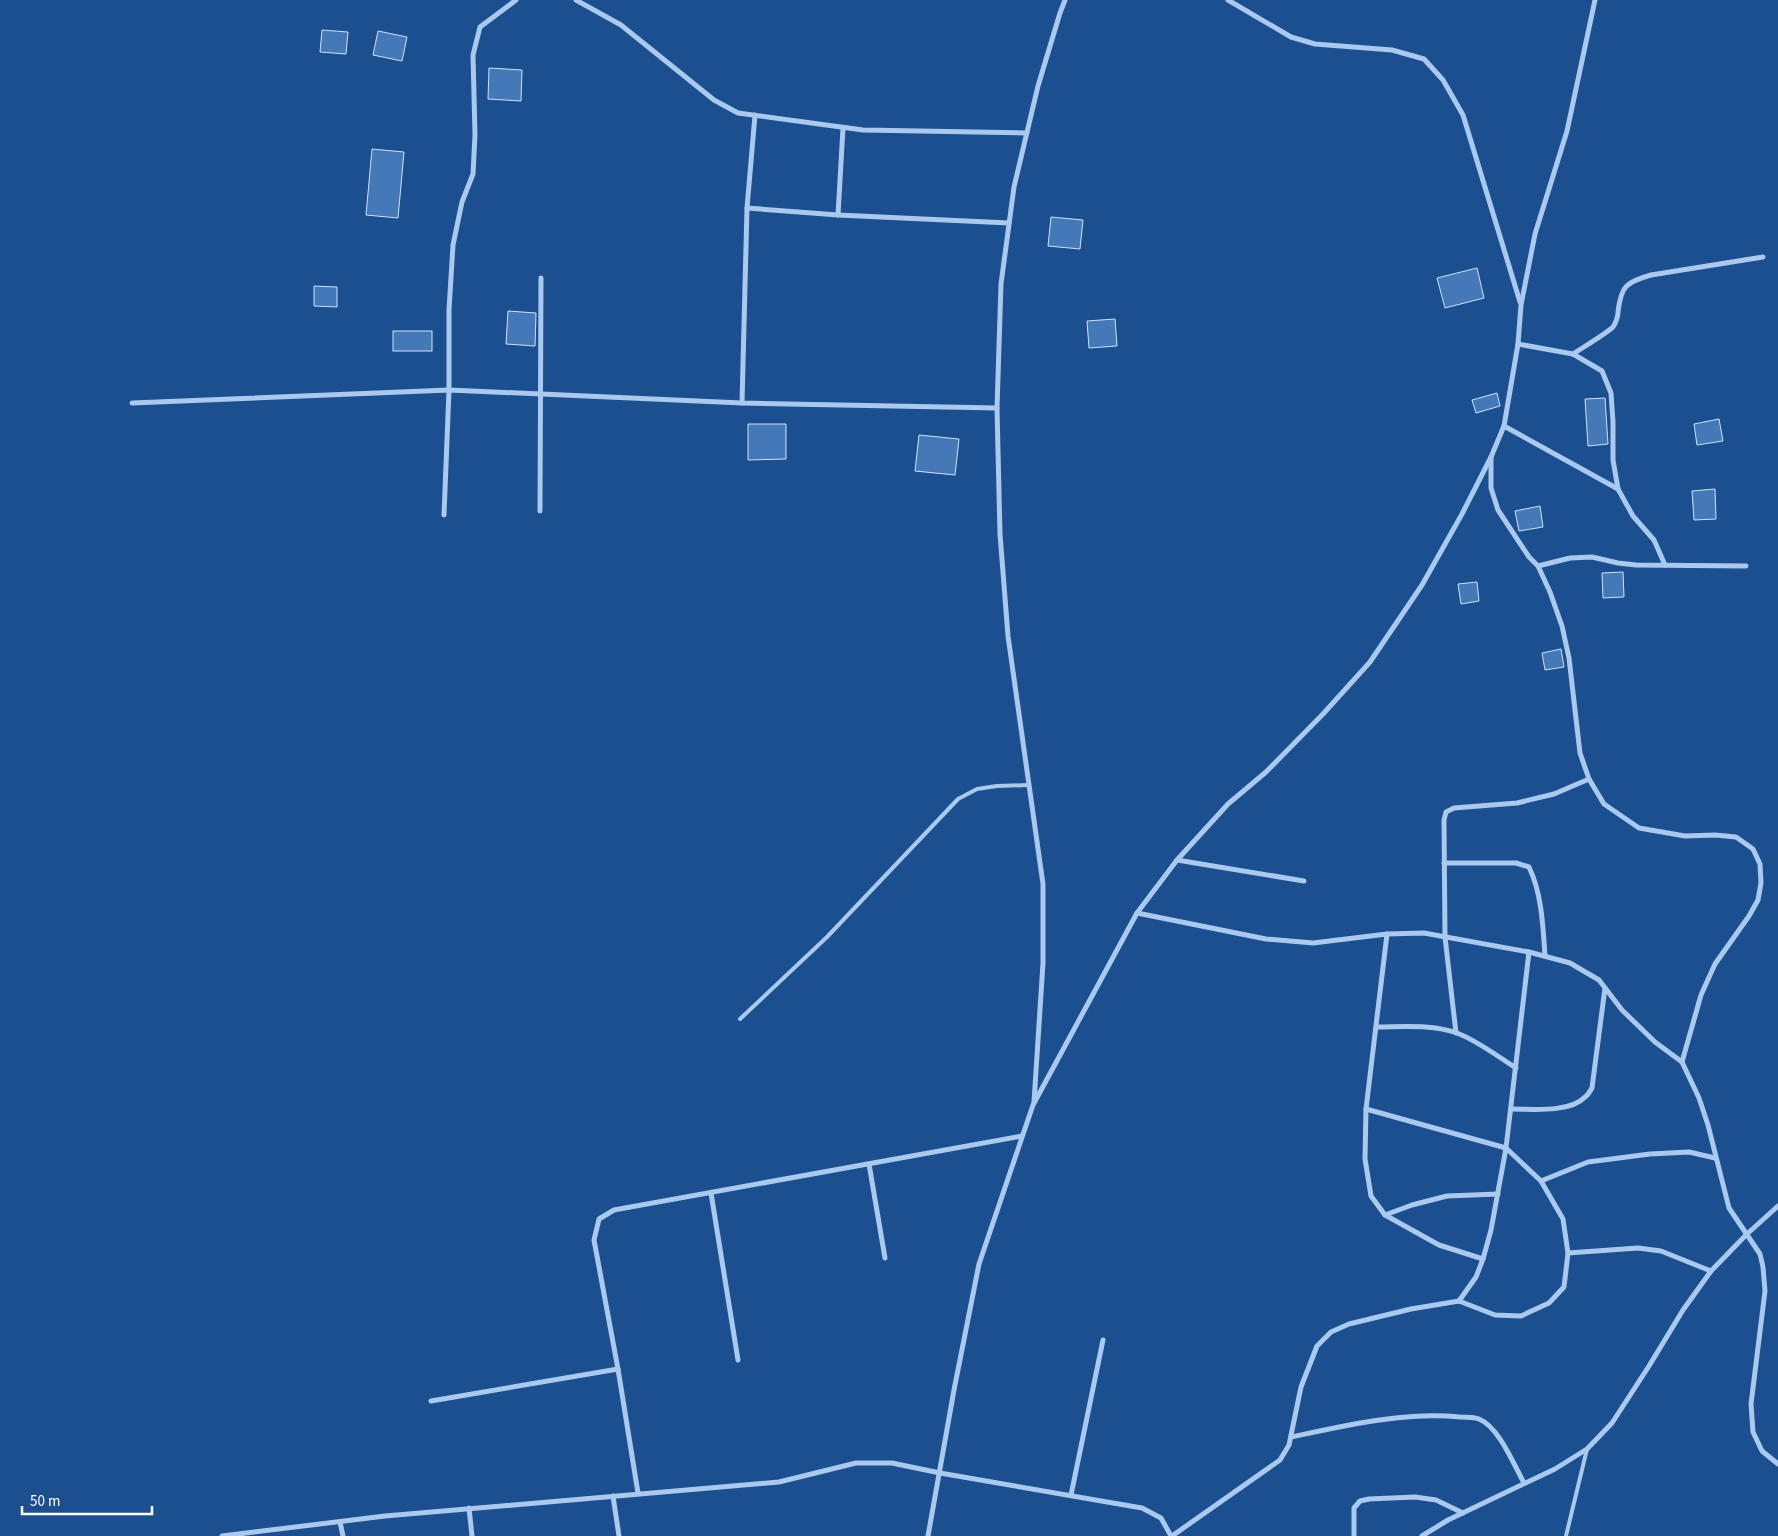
<svg xmlns="http://www.w3.org/2000/svg" width="1778" height="1536" font-family="'Source Sans 3',sans-serif">
	<style>
		.building { fill: #4478b7; stroke: #cfe3fa }
		.lines { fill: none; stroke-linecap: round; stroke-linejoin: round }
		.service { stroke: #a9c9ee; stroke-width: 4 }
		.minor { stroke: #a9c9ee; stroke-width: 5 }
	</style>
	<rect width="100%" height="100%" fill="#1b4f8f"/>
	<g class="building">
		<path d="M322 30 348 32 346 54 320 52Z"/>
		<path d="M378 31 407 37 402 61 373 55Z"/>
		<path d="M489 68 522 70 521 101 488 99Z"/>
		<path d="M372 149 404 152 398 218 366 215Z"/>
		<path d="M1051 217 1083 220 1080 249 1048 246Z"/>
		<path d="M1477 268 1484 298 1445 308 1437 278Z"/>
		<path d="M314 286 337 287V307L314 306Z"/>
		<path d="M508 311 536 313 535 346 506 344Z"/>
		<path d="M1115 319 1117 346 1089 348 1087 321Z"/>
		<rect x="393" y="331" width="39" height="20"/>
		<path d="M1497 393 1500 406 1476 413 1472 400Z"/>
		<path d="M1605 398 1608 444 1588 446 1585 399Z"/>
		<path d="M1719 419 1723 441 1697 445 1694 424Z"/>
		<path d="M748 424H786V459L748 460Z"/>
		<path d="M919 435 959 439 955 475 915 471Z"/>
		<path d="M1715 489 1716 519 1694 520 1692 491Z"/>
		<path d="M1540 506 1543 527 1519 531 1515 511Z"/>
		<path d="M1623 572 1624 597 1603 598 1602 573Z"/>
		<path d="M1477 582 1479 601 1461 604 1458 584Z"/>
		<path d="M1561 649 1564 667 1545 670 1542 653Z"/>
	</g>
	<g class="lines">
		<g class="service">
			<path d="M740 1019 827 937 958 799 977 789 997 786 1029 785"/>
			<path d="M1566 1536 1587 1449"/>
		</g>
		<g class="minor">
			<path d="M576 0 621 25 714 100 738 113 863 130 1027 133"/>
			<path d="M1228 0 1291 37 1315 44 1392 50 1424 59 1443 80 1463 115 1520 302"/>
			<path d="M747 208 838 215 1009 223"/>
			<path d="M838 215 843 128"/>
			<path d="M1518 344 1573 354 1602 371 1611 393 1613 422V460L1618 489 1633 516 1654 540 1665 565"/>
			<path d="M1573 354C1582 348 1607 333 1613 327 1616 323 1618 316 1618 312 1621 286 1626 282 1651 275L1763 257"/>
			<path d="M132 403 449 390 742 403 997 408"/>
			<path d="M742 403 747 208 755 115"/>
			<path d="M1504 426 1618 489"/>
			<path d="M1491 457V488L1498 510 1529 557 1538 566 1550 592 1562 626 1569 658 1580 753 1589 779 1604 804 1639 828 1685 836 1715 835 1736 837 1753 849 1760 864 1761 883 1758 900 1749 916 1715 964 1701 995 1682 1062"/>
			<path d="M540 511 541 278"/>
			<path d="M444 515 449 390V310L453 245 462 202 473 174 475 135 473 55 480 27 516 0"/>
			<path d="M1538 566 1570 558 1592 557 1618 563 1636 565 1746 566"/>
			<path d="M1177 860 1304 881"/>
			<path d="M1444 863H1516L1529 867C1542 894 1543 927 1545 956"/>
			<path d="M1137 913 1266 939 1313 943 1387 934 1424 933 1529 952 1570 963 1599 980 1622 1010 1655 1042 1682 1062 1699 1098 1708 1125 1729 1208 1760 1254 1763 1267 1765 1291 1751 1404 1753 1432 1762 1451 1778 1464"/>
			<path d="M1376 1027C1402 1027 1432 1024 1457 1033 1478 1041 1497 1056 1516 1068"/>
			<path d="M1456 1033 1445 937 1444 820 1446 812 1454 808 1517 803 1554 794 1589 779"/>
			<path d="M1034 1102 1043 963V884L1008 636 1000 534 997 408 1001 284 1014 187 1038 86 1060 13 1065 0"/>
			<path d="M1366 1109 1506 1148 1541 1181 1588 1162 1650 1154 1689 1152 1715 1158"/>
			<path d="M1511 1109C1532 1109 1570 1113 1585 1097 1588 1095 1590 1091 1592 1088L1605 988"/>
			<path d="M869 1164 885 1258"/>
			<path d="M711 1193 738 1360"/>
			<path d="M1385 1215 1371 1196 1365 1159 1366 1109 1387 934"/>
			<path d="M1568 1253 1638 1248 1661 1251 1711 1271"/>
			<path d="M1483 1259 1439 1245 1385 1215 1412 1205 1447 1196 1498 1194"/>
			<path d="M1459 1301 1476 1277 1483 1259 1491 1230 1506 1148 1529 952"/>
			<path d="M431 1401 618 1369"/>
			<path d="M1291 1437C1343 1426 1407 1411 1460 1417 1465 1417 1474 1417 1479 1419 1499 1427 1514 1465 1524 1483"/>
			<path d="M638 1493 618 1369 594 1240 599 1219 614 1210 1022 1136"/>
			<path d="M1071 1495 1103 1340"/>
			<path d="M613 1496 619 1536"/>
			<path d="M469 1508 472 1536"/>
			<path d="M340 1522 343 1536"/>
			<path d="M222 1536 385 1516 779 1482 856 1463H892L940 1473 1142 1508 1161 1518 1171 1536"/>
			<path d="M928 1536 954 1390 979 1264 1033 1105 1137 913 1177 860 1228 804 1266 772 1323 714 1370 662 1422 585 1462 514 1491 457 1504 426 1518 344 1521 305 1535 234 1567 131 1595 0"/>
			<path d="M1172 1536 1280 1460 1289 1445 1301 1387 1317 1346 1331 1332 1349 1324 1411 1309 1459 1301 1495 1315 1521 1316 1549 1303 1564 1287 1568 1253 1563 1219 1541 1181"/>
			<path d="M1354 1536V1508L1360 1501 1369 1499 1415 1497 1436 1500 1463 1513"/>
			<path d="M1422 1536 1448 1520 1555 1469 1587 1449 1612 1423 1649 1366 1683 1310 1711 1271 1747 1234 1778 1206"/>
		</g>
	</g>
	<path d="M22 1506v8h130v-8" fill="none" stroke="#ffffff" stroke-width="2.5"/>
	<text x="30" y="1506" font-size="15" fill="#ffffff" stroke="#1b4f8f" stroke-width="4" paint-order="stroke">50 m</text>
</svg>
